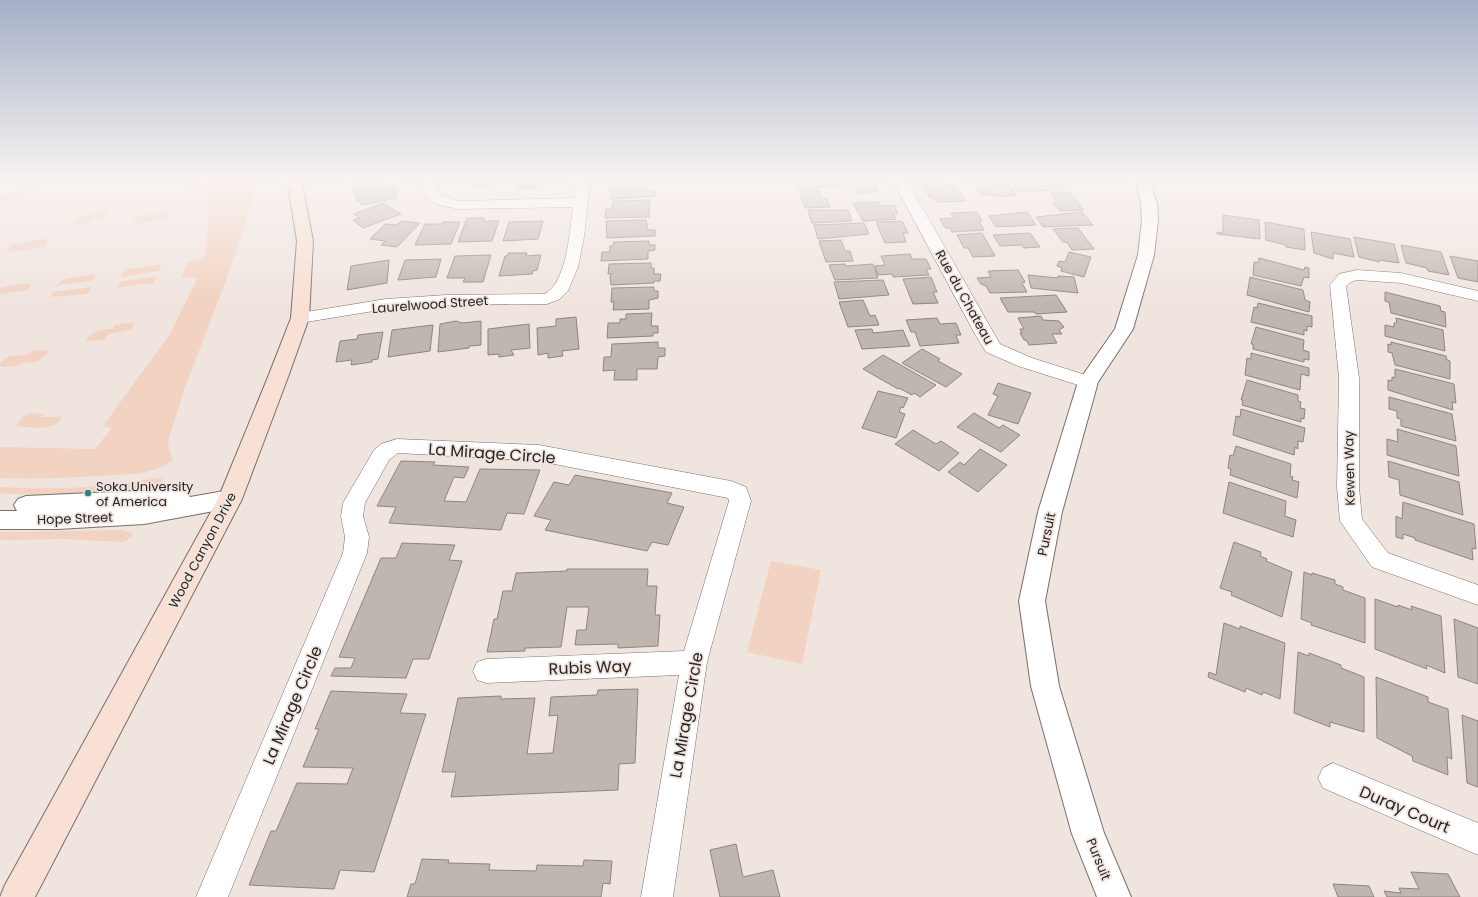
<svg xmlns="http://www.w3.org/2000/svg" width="1478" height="897" font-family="Poppins,sans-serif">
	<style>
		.green { fill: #f2d2c1 }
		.building { fill: #c0b6b0; stroke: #8f8580 }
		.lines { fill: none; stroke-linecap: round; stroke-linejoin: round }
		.minor-casing { stroke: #786f6a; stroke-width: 1 }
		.tertiary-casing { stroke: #786f6a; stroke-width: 2 }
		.secondary-casing { stroke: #786f6a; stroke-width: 2 }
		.minor { fill: #fff; fill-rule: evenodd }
		.tertiary { fill: #fff; fill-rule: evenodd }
		.secondary { fill: #f8e0d4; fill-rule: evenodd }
		.poi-dot { fill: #367f82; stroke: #f0e4df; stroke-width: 1.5 }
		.labels { text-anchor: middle; stroke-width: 3.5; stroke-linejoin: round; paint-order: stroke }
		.street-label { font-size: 13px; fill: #282422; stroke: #f0e4df }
		.poi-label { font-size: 13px; fill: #282422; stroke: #f0e4df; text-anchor: start }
		.near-street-label { font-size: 16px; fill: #282422; stroke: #f0e4df }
	</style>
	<rect width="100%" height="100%" fill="#f0e4df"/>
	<g class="green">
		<path d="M200 179H251L254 198 226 280 184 390 169 438 168 446 173 460C150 477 123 474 96 476 64 478 32 479 0 478V447L95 449 112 428 103 426 170 334 198 277 184 278 182 277 187 263 204 258C207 235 211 212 204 190L190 192 188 189 203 184Z"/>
		<path d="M24 189H33L37 192 1 203 0 197 3 195Z"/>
		<path d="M106 210 107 216 90 220V223L73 224 74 219 90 215V213Z"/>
		<path d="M165 212 169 213 166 219 136 224 133 220 137 217Z"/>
		<path d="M42 239H47L46 244 43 247 8 252 9 248 12 245Z"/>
		<path d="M158 265 161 266 159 271 122 277 124 272 129 269Z"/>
		<path d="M91 274 97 275 94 280 56 286 62 280Z"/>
		<path d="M157 276 153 283 117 287 120 282Z"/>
		<path d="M24 283 31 285 28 290 0 294V288Z"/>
		<path d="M92 287 87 294 51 297 54 292Z"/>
		<path d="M134 322 135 323 132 329 109 334 104 340 88 341 86 340C93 330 100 330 112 329L115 325Z"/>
		<path d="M45 350 49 352 37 362 21 363 18 366 0 367V363L9 356 28 355 31 351Z"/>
		<path d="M30 413 44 414 41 417H60L61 419C51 432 30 427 16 426L23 416Z"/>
		<path d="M157 478H161L163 481C122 500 46 496 0 493V487C55 490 103 488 157 478Z"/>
		<path d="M122 530 132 533 134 535 126 541 122 542 64 539 0 540V532Z"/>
		<path d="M771 561 821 570 802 664 747 652Z"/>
	</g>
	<g class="building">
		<path d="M350 179H389L390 181 353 189Z"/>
		<path d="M463 179H501L503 182 476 188 474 183 467 184Z"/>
		<path d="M516 179H553L552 181 541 182V185H536V188H516L518 180 516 181Z"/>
		<path d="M608 179H649L608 181Z"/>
		<path d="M795 179H842L844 185 798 189Z"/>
		<path d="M852 179H876L879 184H875L879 191 859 193Z"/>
		<path d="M915 179H950L952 182 922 183 920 179Z"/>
		<path d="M1056 179 1065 190 1022 191 1017 190 1011 181Z"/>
		<path d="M647 182 649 191H655V196L611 199 610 197 612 190 609 191 610 183Z"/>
		<path d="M391 184H394L397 198 361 205 359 200 357 201 354 191Z"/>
		<path d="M954 184 966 201 937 202 934 198H930L923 186Z"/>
		<path d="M1009 184 1016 195 1002 197 996 195H981L975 186Z"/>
		<path d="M819 190 822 199H827L830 207 805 208 799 191Z"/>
		<path d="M1070 192 1084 210 1061 211 1057 208 1053 204 1057 203 1050 193Z"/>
		<path d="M650 200 649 217 605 218 606 209H612L613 201Z"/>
		<path d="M879 202 881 206 894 205 898 214H893L896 219 863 221 853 203Z"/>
		<path d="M383 203 401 214 363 228 353 220 359 218 354 214Z"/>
		<path d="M808 210H848L852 221 812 223Z"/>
		<path d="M977 212 982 221H979L984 230 952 232 950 228H945L940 219 954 218 951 213Z"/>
		<path d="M1027 212 1036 225 996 227 989 216Z"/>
		<path d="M1082 212 1093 225 1043 227 1036 217Z"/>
		<path d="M1223 215 1259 220 1260 239 1217 234V232L1223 233Z"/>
		<path d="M467 218H485L483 221H499L492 241 458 242Z"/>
		<path d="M646 220 648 230H655V236L607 238 606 221Z"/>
		<path d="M401 221 420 223 397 247 381 245 385 241 370 239 385 224 397 225Z"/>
		<path d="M543 221 538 239 503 241 509 222Z"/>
		<path d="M902 221 908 233H903L906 242 885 243 876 222Z"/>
		<path d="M443 222H460L451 244 415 245 425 224H442Z"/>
		<path d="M1265 222 1304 229 1305 250 1286 247V245L1266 240Z"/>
		<path d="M864 223 869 234 818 239 814 225Z"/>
		<path d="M1078 228 1094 249 1072 250 1067 242H1063L1053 229Z"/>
		<path d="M1311 232 1350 239 1354 257 1333 253V259L1314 253Z"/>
		<path d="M982 233 995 256 973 257 968 248H964L957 235Z"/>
		<path d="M1030 233 1040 247 1024 248 1022 245 1000 246 993 235Z"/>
		<path d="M1354 237 1394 244 1399 263 1379 260V262L1359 257Z"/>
		<path d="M841 240 845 251H850L853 261 826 262 819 241Z"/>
		<path d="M649 241V245H655V250L648 251V259L601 261 602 252H610V246H613L614 242Z"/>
		<path d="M1401 245 1441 252 1449 275 1428 271 1427 268 1406 263Z"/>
		<path d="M1069 252 1091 257 1084 277 1061 271 1062 268 1057 266 1059 261 1065 262Z"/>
		<path d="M508 253H527L526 256 541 255 537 270 533 271 532 274 499 276 505 256H507Z"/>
		<path d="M910 254 912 259H926L931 269H926L929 275 893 277 892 274 878 275 875 266 885 265 881 256Z"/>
		<path d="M491 255 483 282H463L465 278H447L455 256Z"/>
		<path d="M1450 256 1478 261V282L1458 278Z"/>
		<path d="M1259 258 1304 270 1305 267 1309 268V278L1304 277 1301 286 1253 275 1254 262 1258 263Z"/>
		<path d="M441 259 436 277 398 280 405 260Z"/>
		<path d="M389 260 387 283 347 290 351 266Z"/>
		<path d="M651 263V268H654V274H661L660 281H654V283L611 285 610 276 612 274H608L609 264Z"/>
		<path d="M845 264 846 266 873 264 878 278 835 280 829 265Z"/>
		<path d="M1018 270 1025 282 1022 283 1027 292 990 293 986 286 981 284 977 278 991 277 988 271Z"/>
		<path d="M1028 275 1058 278V276L1074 277 1078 293 1031 288Z"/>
		<path d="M931 277 937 292H933L938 303 913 304 903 279Z"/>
		<path d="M1250 277 1303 290 1305 300 1310 302 1309 312 1247 295Z"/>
		<path d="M883 280 889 295 839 299 834 282Z"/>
		<path d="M654 287V291H658V298L649 300V309L613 310 614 302H611L612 288Z"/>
		<path d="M1385 292 1440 306 1441 311 1445 312 1446 327 1391 313 1389 302 1385 301Z"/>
		<path d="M1056 295 1067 312 1036 314 1034 312H1008L1000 298Z"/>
		<path d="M863 300 870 316 875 315 879 325 848 327 839 302Z"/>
		<path d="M1258 303 1312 316V327L1307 326V331L1304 330V335L1251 322 1254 307 1257 308Z"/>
		<path d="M652 313 651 326H658V333H653V336L607 338 608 323H620V319H626V314Z"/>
		<path d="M1041 316 1043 320 1059 321 1064 327 1059 330 1062 334H1052L1057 343 1029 345 1026 340H1024L1020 333H1022L1020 329H1024L1018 318Z"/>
		<path d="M576 317 579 349 562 351 563 356 548 358V353L538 355 537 328 556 326V319Z"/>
		<path d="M937 318 940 324 956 323 961 335H956L959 343 920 346 915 332H911L906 320Z"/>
		<path d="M1396 318 1443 330 1445 351 1385 336V325L1394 327V323H1397Z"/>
		<path d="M456 321 462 323 481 321V345L469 346V348L438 352 440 324Z"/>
		<path d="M529 324 530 348 511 350 514 355 499 357V354L488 355V329Z"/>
		<path d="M433 325 430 351 388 357 392 330Z"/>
		<path d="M1256 327 1304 340 1303 350 1309 352V360L1304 359V362L1253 349V344H1251Z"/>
		<path d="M872 329 873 333 903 330 910 346 862 349 855 330Z"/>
		<path d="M383 332 378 359 372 360V362L351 365 352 360 336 362 340 341 357 339 358 335Z"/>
		<path d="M658 342V348H665V356L658 357 657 369H637V380H614L615 370 603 371 604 357H611L612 344Z"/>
		<path d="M1391 342 1446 356 1447 360 1450 361V379L1395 365 1392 353 1388 352V344L1391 345Z"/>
		<path d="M922 349 940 359 938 361 962 374 946 387 902 363Z"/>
		<path d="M1251 353 1309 368V376L1301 374 1300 390 1245 375 1247 358 1251 359Z"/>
		<path d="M883 355 936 385 920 397 914 393 912 395 899 388 898 389 863 369Z"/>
		<path d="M1395 369 1454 384 1456 403 1452 402 1453 410 1388 390V380L1392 381V377L1395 378Z"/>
		<path d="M1247 380 1298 395V401L1301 402 1300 408 1305 409 1304 419 1301 418V422L1242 405 1243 400H1241Z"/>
		<path d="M998 383 1031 393 1018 424 988 415 998 396 993 394Z"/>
		<path d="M878 391 908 398 903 408 901 407 899 412 905 414 896 438 862 428Z"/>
		<path d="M1389 397 1452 414 1456 441 1401 426V419L1397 418V411L1389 409Z"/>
		<path d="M1241 409 1305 428 1303 442 1298 441V449L1295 447 1294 455 1233 435 1236 416 1240 417Z"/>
		<path d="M974 413 999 428 1003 425 1020 435 1001 452 957 427Z"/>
		<path d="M1397 429 1456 446 1459 476 1387 455V439L1398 442Z"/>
		<path d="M913 430 936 444 941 441 959 453 939 471 895 444Z"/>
		<path d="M1236 446 1291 464 1290 476 1293 477 1292 480 1299 482 1297 498 1230 475 1231 469 1228 468 1230 455 1233 456Z"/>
		<path d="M980 449 1007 465 978 492 948 472 960 462 964 465Z"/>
		<path d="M401 461 435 462 433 465 469 467 464 478 454 477 444 501 466 502 480 469 540 470 524 514 507 513 501 530 389 523 396 507 377 506Z"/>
		<path d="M1388 461 1459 482 1463 515 1400 495 1399 480 1389 477Z"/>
		<path d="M575 475 672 493 667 503 684 507 668 545 652 542 647 551 545 530 551 520 534 516 554 482 569 485Z"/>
		<path d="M1229 482 1286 501 1285 516 1296 520 1293 537 1223 513Z"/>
		<path d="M1403 502 1474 524 1476 549 1472 548 1473 560 1415 540V538L1403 534V539L1396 537V516L1402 519Z"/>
		<path d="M1234 542 1261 552 1260 556 1267 559 1266 561 1292 572 1282 617 1231 595 1232 592 1220 588Z"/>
		<path d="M402 543 455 545 449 560 462 561 429 659H413L406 678 331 676 335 668H351L355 658 339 657 381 558H396Z"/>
		<path d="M567 569H648L647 586H657L655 615H660L658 646 618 648V644L575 645 577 630H586L589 607H567L561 647 525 648V651L487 652 494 619H497L503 591H512L516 573 567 571Z"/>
		<path d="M1304 572 1312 575V573L1335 580V584L1343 587V590L1365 598V643L1311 625 1312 623 1301 619Z"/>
		<path d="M1375 599 1398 607V605L1412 610 1411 606 1441 616 1445 673 1426 665 1427 669 1375 649Z"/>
		<path d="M1454 619 1478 628V684L1458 677Z"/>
		<path d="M1224 623 1240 629V626L1285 643 1280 699 1263 692 1262 695 1246 688 1245 692 1208 677 1209 672 1216 675Z"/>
		<path d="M1298 652 1309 656V653L1341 665V668L1364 677V732L1330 722V727L1294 713Z"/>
		<path d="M1376 677 1428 697V702L1448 709 1452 759 1447 757 1448 775 1413 761 1412 756 1377 738Z"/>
		<path d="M638 689 635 763 619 764 618 790 451 797 456 772H442L458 698 501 696V699L535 698 527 754 553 753 558 715 549 716 551 697 597 695 598 690Z"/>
		<path d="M331 691 407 694 400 713 426 714 374 872 340 870 334 889 249 885 271 831H276L297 783 347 784 353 768 303 767 319 729H315Z"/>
		<path d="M1462 715 1478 721V787L1467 783Z"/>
		<path d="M736 844 743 877 773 870 780 897H720L710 850Z"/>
		<path d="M422 859 449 860 448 863 490 864 489 870 536 871 537 865 583 866 584 860 612 861 610 884 603 883 601 897H407L411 884H415Z"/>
		<path d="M1411 872 1448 874 1460 897H1387L1384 891 1401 893 1399 888 1419 889Z"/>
		<path d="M1333 884 1369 886 1374 897H1338Z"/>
	</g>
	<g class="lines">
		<defs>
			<g id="minor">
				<path d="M417 179H431L442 196 460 201 574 198 576 179H590L584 237 578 267 568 291 560 299 547 304 446 305 386 309 300 323 294 322 291 318 294 314 300 313 386 299 446 295 544 294C567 284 570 229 573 207L460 209C435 205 428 203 417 179Z"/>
				<path d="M892 179H906L1000 344 1032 358 1095 378 1098 382 1095 386 1088 388 1081 386 1018 366 986 352 976 336Z"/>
				<path d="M1357 270 1401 273 1478 291V301L1401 283 1357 280 1351 282 1346 286 1359 378V487L1362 519 1388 553 1478 585V605L1372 567 1340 521 1337 487 1339 378 1330 285 1339 274Z"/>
				<path d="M397 439 539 445 731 481 746 487 751 501 707 662 673 897H641L679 675 486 683 477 680 473 671 477 662 486 659 684 651 729 501 728 498 539 461 398 453 389 460 365 503 363 516 369 537 367 553 228 897H196L343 553 345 537 341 516 343 503 374 450 381 444Z"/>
				<path d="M1333 763 1478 823V855L1323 788 1318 778 1323 768Z"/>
			</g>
			<g id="tertiary">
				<path d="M1135 179H1149L1157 203 1158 220 1154 255 1133 329 1098 382 1062 512 1045 601 1059 686 1104 833 1131 897H1097L1072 834 1031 686 1019 601 1038 512 1078 382 1115 329 1138 255 1142 220 1141 203Z"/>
				<path d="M179 489 187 492 190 497 230 490 238 493 242 499 238 505 230 508 144 524 58 529H0V511H17L14 505 18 499 26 496Z"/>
			</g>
			<path id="secondary" d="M287 179H301L313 241 309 318 288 377 242 499 35 897H0L5 885 218 499 268 377 291 318 297 241Z"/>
		</defs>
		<use href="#minor" class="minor-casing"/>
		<use href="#tertiary" class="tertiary-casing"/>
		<use href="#secondary" class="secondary-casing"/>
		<use href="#minor" class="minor"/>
		<use href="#tertiary" class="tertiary"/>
		<use href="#secondary" class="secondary"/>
	</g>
	<linearGradient id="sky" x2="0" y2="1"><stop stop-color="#a3b0c6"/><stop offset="0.59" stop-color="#f8f3f1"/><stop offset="1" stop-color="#f8f3f1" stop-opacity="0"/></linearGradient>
	<rect width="1478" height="304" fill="url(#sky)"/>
	<circle class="poi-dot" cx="88" cy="493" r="4"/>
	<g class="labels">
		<g class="street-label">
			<text transform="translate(965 297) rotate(61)" y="5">Rue du Chateau</text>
			<text transform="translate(430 304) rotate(-4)" y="5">Laurelwood Street</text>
			<text transform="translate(1349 468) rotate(-91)" y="5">Kewen Way</text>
			<text transform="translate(75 518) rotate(-2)" y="5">Hope Street</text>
			<text transform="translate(1046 534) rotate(-78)" y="5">Pursuit</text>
			<text transform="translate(202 550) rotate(-62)" y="5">Wood Canyon Drive</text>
			<text transform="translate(1099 859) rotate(68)" y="5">Pursuit</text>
		</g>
		<g class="poi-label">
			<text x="96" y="491">Soka University<tspan x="96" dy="15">of America</tspan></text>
		</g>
		<g class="near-street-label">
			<text transform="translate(492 453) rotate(4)" y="6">La Mirage Circle</text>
			<text transform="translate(590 667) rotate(-2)" y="6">Rubis Way</text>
			<text transform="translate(292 705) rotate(-67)" y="6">La Mirage Circle</text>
			<text transform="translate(686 715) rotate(-80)" y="6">La Mirage Circle</text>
			<text transform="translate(1405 809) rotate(23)" y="6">Duray Court</text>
		</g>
	</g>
</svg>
